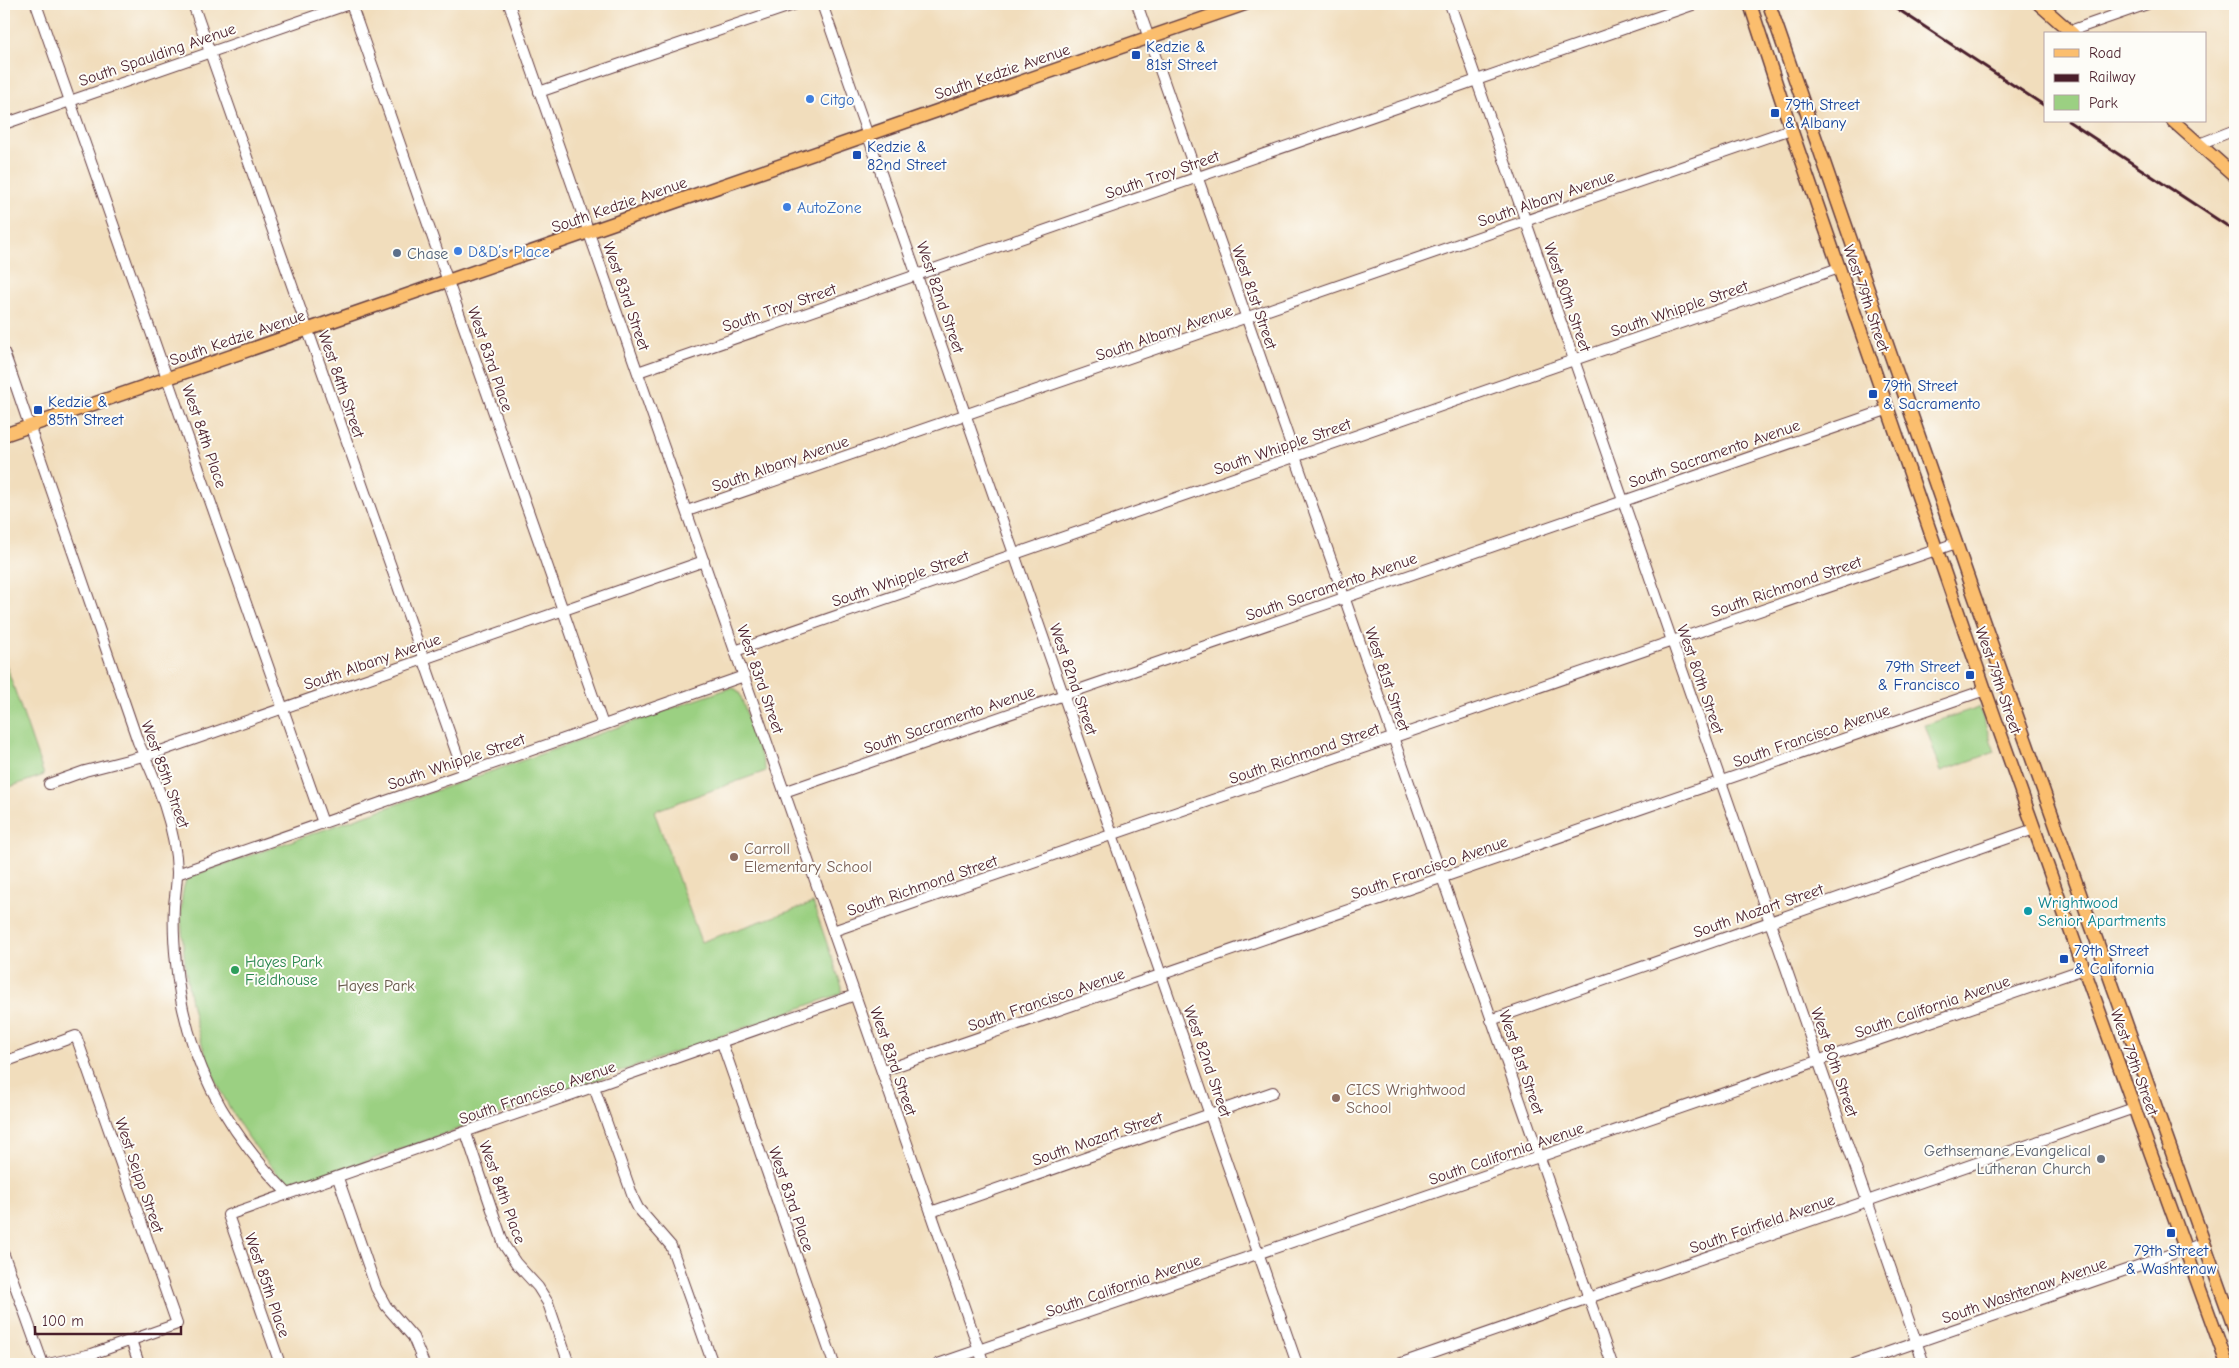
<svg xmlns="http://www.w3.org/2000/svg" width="2239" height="1368" font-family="'Comic Neue',sans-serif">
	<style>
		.green { fill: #9bd082; stroke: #727856 }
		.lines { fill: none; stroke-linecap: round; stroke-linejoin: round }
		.minor-casing { stroke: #633c41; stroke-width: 12 }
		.major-casing { stroke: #633c41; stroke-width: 15 }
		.minor { stroke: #fff; stroke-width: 10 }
		.major { stroke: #fbbe6e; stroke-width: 12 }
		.rail { stroke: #4a1f2b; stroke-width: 3 }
		.transit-dot { fill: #1a4fb4; stroke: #fdfcf7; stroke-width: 2 }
		.shop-dot { fill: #3f7fe0; stroke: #fdfcf7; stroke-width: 2 }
		.service-dot { fill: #5c6f8a; stroke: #fdfcf7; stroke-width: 2 }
		.education-dot { fill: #8d6e63; stroke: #fdfcf7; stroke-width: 2 }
		.culture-dot { fill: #0f9aa8; stroke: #fdfcf7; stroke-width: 2 }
		.leisure-dot { fill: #2e9e5b; stroke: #fdfcf7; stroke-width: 2 }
		.worship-dot { fill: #6b7280; stroke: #fdfcf7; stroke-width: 2 }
		.labels { text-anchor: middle; stroke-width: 4; stroke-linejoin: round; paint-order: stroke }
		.transit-label { font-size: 16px; fill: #164399; stroke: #fdfcf7; text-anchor: start }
		.street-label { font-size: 16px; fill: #4a1f2b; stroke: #fdfcf7 }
		.shop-label { font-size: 16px; fill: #366cbe; stroke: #fdfcf7; text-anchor: start }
		.service-label { font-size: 16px; fill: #4e5e75; stroke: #fdfcf7; text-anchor: start }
		.education-label { font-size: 16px; fill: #785e54; stroke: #fdfcf7; text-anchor: start }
		.culture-label { font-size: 16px; fill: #0d838f; stroke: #fdfcf7; text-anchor: start }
		.leisure-label { font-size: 16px; fill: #27864d; stroke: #fdfcf7; text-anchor: start }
		.park-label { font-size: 16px; fill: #625445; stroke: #fdfcf7 }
		.worship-label { font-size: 16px; fill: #5b616d; stroke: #fdfcf7; text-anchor: end }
	</style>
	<rect width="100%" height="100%" fill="#fdfcf7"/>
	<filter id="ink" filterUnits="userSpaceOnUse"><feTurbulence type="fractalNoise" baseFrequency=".02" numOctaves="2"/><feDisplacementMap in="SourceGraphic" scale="10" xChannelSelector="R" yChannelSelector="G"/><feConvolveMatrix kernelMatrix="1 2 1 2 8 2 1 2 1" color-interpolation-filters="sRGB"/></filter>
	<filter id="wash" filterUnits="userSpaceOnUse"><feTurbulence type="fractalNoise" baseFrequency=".0096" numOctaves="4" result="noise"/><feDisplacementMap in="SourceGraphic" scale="20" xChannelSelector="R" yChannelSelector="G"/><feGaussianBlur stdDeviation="1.12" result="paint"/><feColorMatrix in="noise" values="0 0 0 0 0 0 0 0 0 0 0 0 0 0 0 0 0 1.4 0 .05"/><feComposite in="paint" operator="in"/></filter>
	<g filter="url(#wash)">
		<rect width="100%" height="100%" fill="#f1ddbc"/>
		<g class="green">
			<path d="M4 659 44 775 4 789Z"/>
			<path d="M730 688 736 689 740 694 766 771 654 811 701 942 813 903 842 987V992L837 995 300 1185C285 1186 274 1169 265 1159 213 1097 188 1021 183 941 181 922 179 899 186 880L194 875Z"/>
			<path d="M1979 707 1995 752 1941 771 1925 725Z"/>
		</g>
	</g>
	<g filter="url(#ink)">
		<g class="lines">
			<defs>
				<g id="minor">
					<path d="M36 4 323 823"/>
					<path d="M193 4 464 774"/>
					<path d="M351 4 603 725"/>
					<path d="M509 4 984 1364"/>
					<path d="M822 4 1297 1364"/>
					<path d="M1137 4 1612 1364"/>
					<path d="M1450 4 1924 1364"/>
					<path d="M2070 31 2147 4"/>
					<path d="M539 92 796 4"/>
					<path d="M4 124 349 4"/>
					<path d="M2199 144 2235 130"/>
					<path d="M4 352 138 742C157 782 176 827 177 872 177 883 175 895 174 906 173 925 174 944 176 963 184 1055 224 1129 288 1194"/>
					<path d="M638 372 1695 4"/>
					<path d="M687 511 1791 129"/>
					<path d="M735 651 1839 268"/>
					<path d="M49 784 85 771 155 753 704 561"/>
					<path d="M784 792 1889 409"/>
					<path d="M177 874 744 676"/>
					<path d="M833 931 1956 543"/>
					<path d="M1491 1020 2034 829"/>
					<path d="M722 1043 834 1364"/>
					<path d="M4 1062 76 1036 177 1324 92 1354 48 1364"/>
					<path d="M882 1071 1985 690"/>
					<path d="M594 1087 634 1200 638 1208 671 1246 713 1364"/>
					<path d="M466 1133 504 1245 516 1263 538 1287 548 1303 569 1364"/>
					<path d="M338 1178 376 1288 386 1306 413 1337 424 1364"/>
					<path d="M931 1212 1273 1092"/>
					<path d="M4 1255 43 1364"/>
					<path d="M131 1340 139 1364"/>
					<path d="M280 1364 228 1215 855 995"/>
					<path d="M938 1364 2084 969"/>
					<path d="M1399 1364 2134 1108"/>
					<path d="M1854 1364 2204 1243"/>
				</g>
				<g id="major">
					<path d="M1750 4 1791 129 1985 690 2084 969 2227 1364"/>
					<path d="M1769 4 1975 598 2235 1330"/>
					<path d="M2039 4 2073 34"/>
					<path d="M2173 121 2235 176"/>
					<path d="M4 435 1245 4"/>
				</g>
			</defs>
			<use href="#minor" class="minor-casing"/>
			<use href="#major" class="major-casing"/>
			<use href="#minor" class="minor"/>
			<use href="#major" class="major"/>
			<g class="rail">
				<path d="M1890 4 2045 106"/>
				<path d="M2068 121 2235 231"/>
			</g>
		</g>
	</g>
	<g class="transit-dot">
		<rect x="1131" y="50" width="10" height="10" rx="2.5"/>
		<rect x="1770" y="108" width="10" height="10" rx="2.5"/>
		<rect x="852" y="150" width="10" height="10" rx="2.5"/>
		<rect x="1868" y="389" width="10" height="10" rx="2.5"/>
		<rect x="33" y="405" width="10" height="10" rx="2.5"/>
		<rect x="1965" y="670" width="10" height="10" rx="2.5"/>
		<rect x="2059" y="954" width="10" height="10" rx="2.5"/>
		<rect x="2166" y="1228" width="10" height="10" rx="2.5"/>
	</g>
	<g class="shop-dot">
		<circle cx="810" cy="99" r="5"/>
		<circle cx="787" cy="207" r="5"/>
		<circle cx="458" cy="251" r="5"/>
	</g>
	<circle class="service-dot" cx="397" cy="253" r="5"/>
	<g class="education-dot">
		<circle cx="734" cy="857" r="5"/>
		<circle cx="1336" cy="1098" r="5"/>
	</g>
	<circle class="culture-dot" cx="2028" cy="911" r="5"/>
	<circle class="leisure-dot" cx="235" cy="970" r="5"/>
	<circle class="worship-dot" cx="2101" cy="1159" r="5"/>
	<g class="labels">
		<g class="transit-label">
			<text x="1146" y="52">Kedzie &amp;<tspan x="1146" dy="18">81st Street</tspan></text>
			<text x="1785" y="110">79th Street<tspan x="1785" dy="18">&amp; Albany</tspan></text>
			<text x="867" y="152">Kedzie &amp;<tspan x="867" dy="18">82nd Street</tspan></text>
			<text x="1883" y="391">79th Street<tspan x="1883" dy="18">&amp; Sacramento</tspan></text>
			<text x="48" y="407">Kedzie &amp;<tspan x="48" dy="18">85th Street</tspan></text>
			<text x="1960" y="672" text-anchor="end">79th Street<tspan x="1960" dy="18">&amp; Francisco</tspan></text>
			<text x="2074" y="956">79th Street<tspan x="2074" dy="18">&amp; California</tspan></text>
			<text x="2171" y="1256" text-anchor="middle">79th Street<tspan x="2171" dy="18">&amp; Washtenaw</tspan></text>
		</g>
		<g class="street-label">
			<text transform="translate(157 54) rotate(-19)" y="6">South Spaulding Avenue</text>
			<text transform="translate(1002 71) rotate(-19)" y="6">South Kedzie Avenue</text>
			<text transform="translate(1162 174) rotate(-19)" y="6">South Troy Street</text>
			<text transform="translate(1546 198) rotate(-19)" y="6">South Albany Avenue</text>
			<text transform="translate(619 204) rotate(-19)" y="6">South Kedzie Avenue</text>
			<text transform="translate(627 296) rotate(71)" y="6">West 83rd Street</text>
			<text transform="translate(941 297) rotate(71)" y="6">West 82nd Street</text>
			<text transform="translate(1255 297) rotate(71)" y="6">West 81st Street</text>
			<text transform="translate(1568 297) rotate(71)" y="6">West 80th Street</text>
			<text transform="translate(1867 298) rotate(71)" y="6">West 79th Street</text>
			<text transform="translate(779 307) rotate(-19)" y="6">South Troy Street</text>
			<text transform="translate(1679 308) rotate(-19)" y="6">South Whipple Street</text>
			<text transform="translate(1164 332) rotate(-19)" y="6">South Albany Avenue</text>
			<text transform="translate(237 337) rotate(-19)" y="6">South Kedzie Avenue</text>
			<text transform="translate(491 359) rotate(71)" y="6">West 83rd Place</text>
			<text transform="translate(342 384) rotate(71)" y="6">West 84th Street</text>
			<text transform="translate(205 436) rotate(71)" y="6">West 84th Place</text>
			<text transform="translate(1282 446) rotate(-19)" y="6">South Whipple Street</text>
			<text transform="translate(1714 453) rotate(-19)" y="6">South Sacramento Avenue</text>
			<text transform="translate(780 463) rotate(-19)" y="6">South Albany Avenue</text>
			<text transform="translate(900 578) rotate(-19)" y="6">South Whipple Street</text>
			<text transform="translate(1331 586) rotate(-19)" y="6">South Sacramento Avenue</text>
			<text transform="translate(1786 586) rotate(-19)" y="6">South Richmond Street</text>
			<text transform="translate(372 661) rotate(-19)" y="6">South Albany Avenue</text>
			<text transform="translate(761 679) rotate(71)" y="6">West 83rd Street</text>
			<text transform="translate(1074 679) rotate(71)" y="6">West 82nd Street</text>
			<text transform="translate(1388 679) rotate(71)" y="6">West 81st Street</text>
			<text transform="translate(1701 679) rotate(71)" y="6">West 80th Street</text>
			<text transform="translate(1999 680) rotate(71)" y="6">West 79th Street</text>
			<text transform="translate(949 719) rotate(-19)" y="6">South Sacramento Avenue</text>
			<text transform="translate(1811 735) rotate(-19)" y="6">South Francisco Avenue</text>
			<text transform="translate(1304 753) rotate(-19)" y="6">South Richmond Street</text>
			<text transform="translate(456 761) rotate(-19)" y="6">South Whipple Street</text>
			<text transform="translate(166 774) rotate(70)" y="6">West 85th Street</text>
			<text transform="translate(1429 867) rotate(-19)" y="6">South Francisco Avenue</text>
			<text transform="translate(922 885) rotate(-19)" y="6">South Richmond Street</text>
			<text transform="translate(1758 910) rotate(-19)" y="6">South Mozart Street</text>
			<text transform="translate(1046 999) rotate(-19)" y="6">South Francisco Avenue</text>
			<text transform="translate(1932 1006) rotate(-19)" y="6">South California Avenue</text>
			<text transform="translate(894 1061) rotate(71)" y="6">West 83rd Street</text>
			<text transform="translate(1208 1061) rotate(71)" y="6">West 82nd Street</text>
			<text transform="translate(1522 1062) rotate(71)" y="6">West 81st Street</text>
			<text transform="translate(1835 1062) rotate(71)" y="6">West 80th Street</text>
			<text transform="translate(2135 1062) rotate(70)" y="6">West 79th Street</text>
			<text transform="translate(537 1092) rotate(-19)" y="6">South Francisco Avenue</text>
			<text transform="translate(1097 1138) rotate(-19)" y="6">South Mozart Street</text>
			<text transform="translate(1506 1153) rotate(-19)" y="6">South California Avenue</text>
			<text transform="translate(140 1175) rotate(71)" y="6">West Seipp Street</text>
			<text transform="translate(503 1192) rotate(70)" y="6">West 84th Place</text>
			<text transform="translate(792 1199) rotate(71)" y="6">West 83rd Place</text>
			<text transform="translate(1762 1223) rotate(-19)" y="6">South Fairfield Avenue</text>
			<text transform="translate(268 1285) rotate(71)" y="6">West 85th Place</text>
			<text transform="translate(1123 1285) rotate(-19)" y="6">South California Avenue</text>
			<text transform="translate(2024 1290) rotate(-19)" y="6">South Washtenaw Avenue</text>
		</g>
		<g class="shop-label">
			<text x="820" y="105">Citgo</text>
			<text x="797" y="213">AutoZone</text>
			<text x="468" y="257">D&amp;D’s Place</text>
		</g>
		<g class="service-label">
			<text x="407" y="259">Chase</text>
		</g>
		<g class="education-label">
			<text x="744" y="854">Carroll<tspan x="744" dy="18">Elementary School</tspan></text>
			<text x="1346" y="1095">CICS Wrightwood<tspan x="1346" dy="18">School</tspan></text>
		</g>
		<g class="culture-label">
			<text x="2038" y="908">Wrightwood<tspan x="2038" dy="18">Senior Apartments</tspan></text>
		</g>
		<g class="leisure-label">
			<text x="245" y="967">Hayes Park<tspan x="245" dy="18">Fieldhouse</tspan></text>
		</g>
		<g class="park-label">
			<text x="376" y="991">Hayes Park</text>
		</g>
		<g class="worship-label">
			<text x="2091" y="1156">Gethsemane Evangelical<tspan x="2091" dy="18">Lutheran Church</tspan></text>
		</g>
	</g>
	<rect width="2239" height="1368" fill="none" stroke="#fdfcf7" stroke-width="20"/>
	<rect x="2044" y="32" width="162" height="90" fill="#fdfcf7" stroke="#b5a4a5"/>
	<rect x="2054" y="49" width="25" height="8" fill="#fbbe6e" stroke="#b5a4a5"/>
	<text x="2089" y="58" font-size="15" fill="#4a1f2b">Road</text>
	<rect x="2054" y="74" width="25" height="8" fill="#4a1f2b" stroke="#b5a4a5"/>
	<text x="2089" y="82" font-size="15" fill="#4a1f2b">Railway</text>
	<rect x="2054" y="95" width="25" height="15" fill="#9bd082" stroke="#b5a4a5"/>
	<text x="2089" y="108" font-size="15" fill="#4a1f2b">Park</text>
	<path d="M35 1326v8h146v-8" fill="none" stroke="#4a1f2b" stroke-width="2.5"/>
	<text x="42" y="1326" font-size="15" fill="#4a1f2b" stroke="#fdfcf7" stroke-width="4" paint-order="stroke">100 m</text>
</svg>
